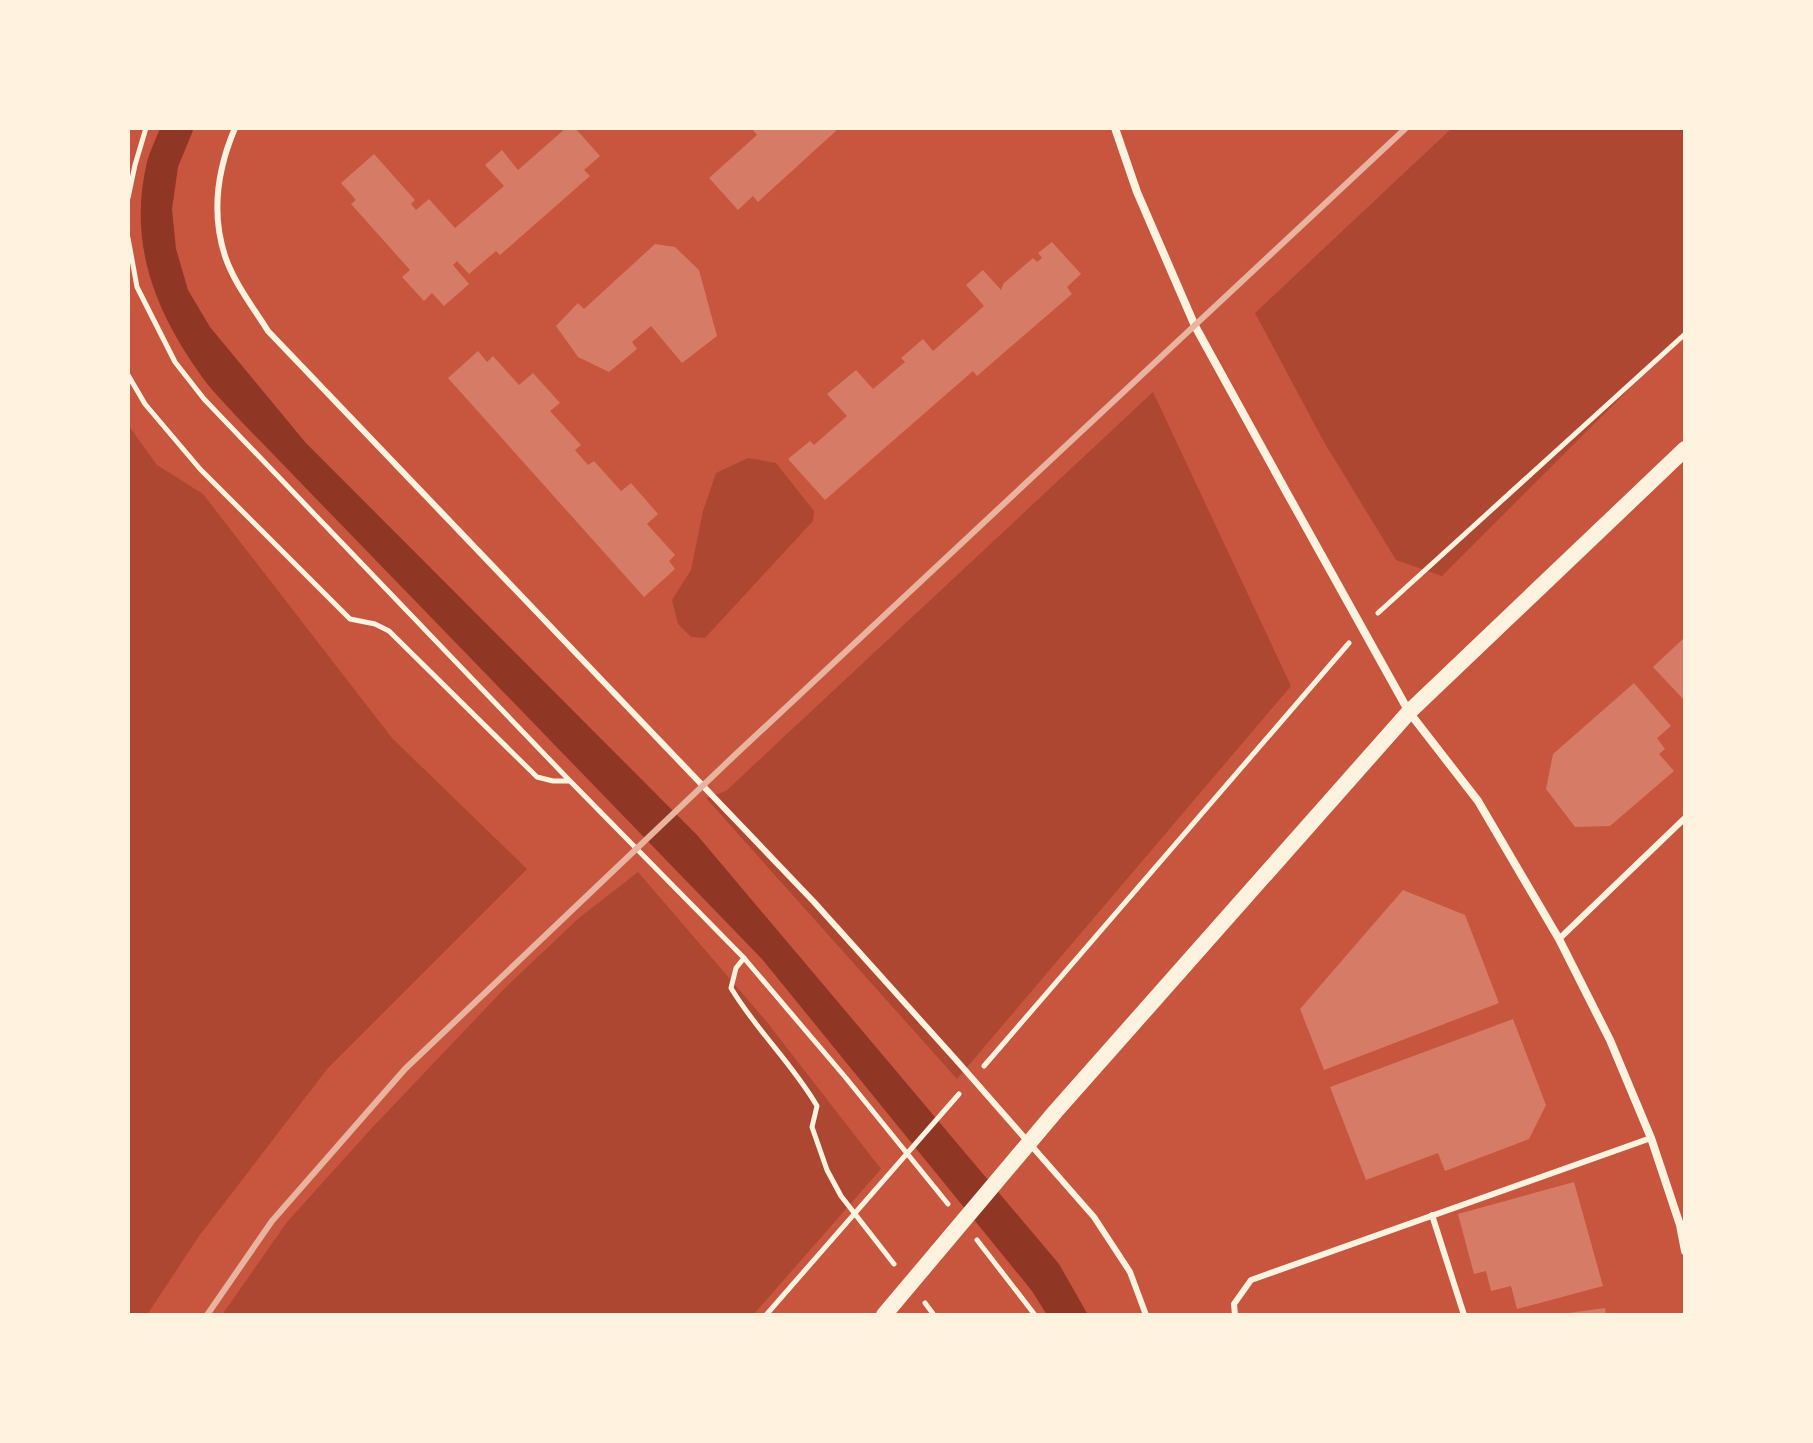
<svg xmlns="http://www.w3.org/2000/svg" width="1813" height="1443" font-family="'Sofia Sans Condensed',sans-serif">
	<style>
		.green { fill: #ae4732 }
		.water { fill: #8f3625 }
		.building { fill: #d67c66 }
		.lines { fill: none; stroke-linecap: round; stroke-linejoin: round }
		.path { stroke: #fff3e0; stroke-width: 5 }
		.service { stroke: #fff3e0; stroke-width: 6 }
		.minor { stroke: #fff3e0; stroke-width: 8 }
		.secondary { stroke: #fff3e0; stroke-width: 16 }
		.rail { stroke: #e9b49f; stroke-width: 6 }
	</style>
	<rect width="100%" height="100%" fill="#c8553d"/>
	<g class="green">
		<path d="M1452 128H1685V333L1442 576 1396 560 1324 442 1255 313Z"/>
		<path d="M1153 392 1291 686 957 1079 706 798 726 791Z"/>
		<path d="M128 425 157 465 203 494 392 738 527 869 328 1068 199 1236 147 1315H128Z"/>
		<path d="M748 458 776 463 814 511 813 521 705 638 691 637 678 624 672 600 691 570 703 511 716 473Z"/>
		<path d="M638 872 766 1021 881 1169 753 1315H222L287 1222 370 1130 506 987 579 918Z"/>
	</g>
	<path class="water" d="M160 128H194L178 167 172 209 176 249 188 290 210 327 305 442 697 835 1059 1264 1088 1315H1047L1032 1291 762 959 236 416C224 402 210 389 200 374 154 309 128 242 147 162 150 151 156 139 160 128Z"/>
	<g class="building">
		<path d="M566 128H575L600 156 584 170 590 176 500 255 496 251 469 274 457 261 453 265 469 284 444 306 432 293 424 301 402 277 410 270 351 204 356 200 341 183 374 154 415 200 411 204 416 210 429 199 455 228 504 186 485 165 502 150 518 170Z"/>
		<path d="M751 128H836L837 130 758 202 753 196 738 210 709 178 757 135Z"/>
		<path d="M1052 242 1081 274 1067 287 1072 294 977 376 973 371 825 500 788 459 810 441 814 445 847 416 827 394 856 370 873 389 905 362 901 358 923 339 933 351 984 306 966 285 983 270 1001 290 1004 283 1033 258 1037 262 1042 258 1038 253Z"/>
		<path d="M655 244 675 247 699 270 717 336 682 363 651 326 632 342 637 349 609 372 578 357 556 326 578 303 584 309Z"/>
		<path d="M478 351 487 362 493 356 519 385 533 373 560 403 550 411 581 445 575 450 588 465 594 461 621 491 631 483 658 514 647 524 675 555 669 561 675 569 644 597 448 378Z"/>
		<path d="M1685 637V699L1684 700 1653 667Z"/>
		<path d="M1634 683 1671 726 1657 738 1665 749 1659 754 1674 771 1610 826 1575 827 1546 789 1553 754Z"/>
		<path d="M1403 890 1465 915 1499 1003 1324 1070 1300 1009Z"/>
		<path d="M1513 1019 1546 1105 1529 1139 1445 1171 1438 1153 1366 1180 1330 1087Z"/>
		<path d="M1574 1182 1603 1286 1517 1309 1511 1286 1491 1291 1486 1271 1474 1274 1458 1214Z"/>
		<path d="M1605 1308 1606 1315H1568V1313Z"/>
	</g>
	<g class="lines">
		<g class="path">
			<path d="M128 198 135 165 146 128"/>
			<path d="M128 238 137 287 175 362 204 399 570 781 744 958 846 1078 948 1204"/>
			<path d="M128 375 145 404 200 469 350 619 375 624 389 631 537 777 553 781H569"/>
			<path d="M1378 613 1685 334"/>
			<path d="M744 958 736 968 731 988C756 1030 792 1063 817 1106L812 1127 827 1170 841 1196 894 1264"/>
			<path d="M984 1066 1349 643"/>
			<path d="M977 1240 1035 1315"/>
			<path d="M925 1303 934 1315"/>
			<path d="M766 1315 959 1094"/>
		</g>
		<g class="service">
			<path d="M235 128C218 168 211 213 225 256 234 283 253 307 268 331L814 902 958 1062 1094 1217 1130 1272 1146 1315"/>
			<path d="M1559 939 1685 818"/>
			<path d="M1432 1215 1464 1315"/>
			<path d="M1235 1315 1234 1304 1251 1280 1651 1138"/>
		</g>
		<path class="minor" d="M1115 128 1137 192 1195 326 1287 493 1409 712 1478 801 1559 939 1610 1040 1651 1138 1680 1225 1685 1251"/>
		<path class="secondary" d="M884 1315 1055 1112 1409 712 1685 449"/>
		<path class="rail" d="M207 1315 272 1221 405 1069 735 755 1406 128"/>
	</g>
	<rect width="1813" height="1443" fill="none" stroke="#fff3e0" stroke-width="260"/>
</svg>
